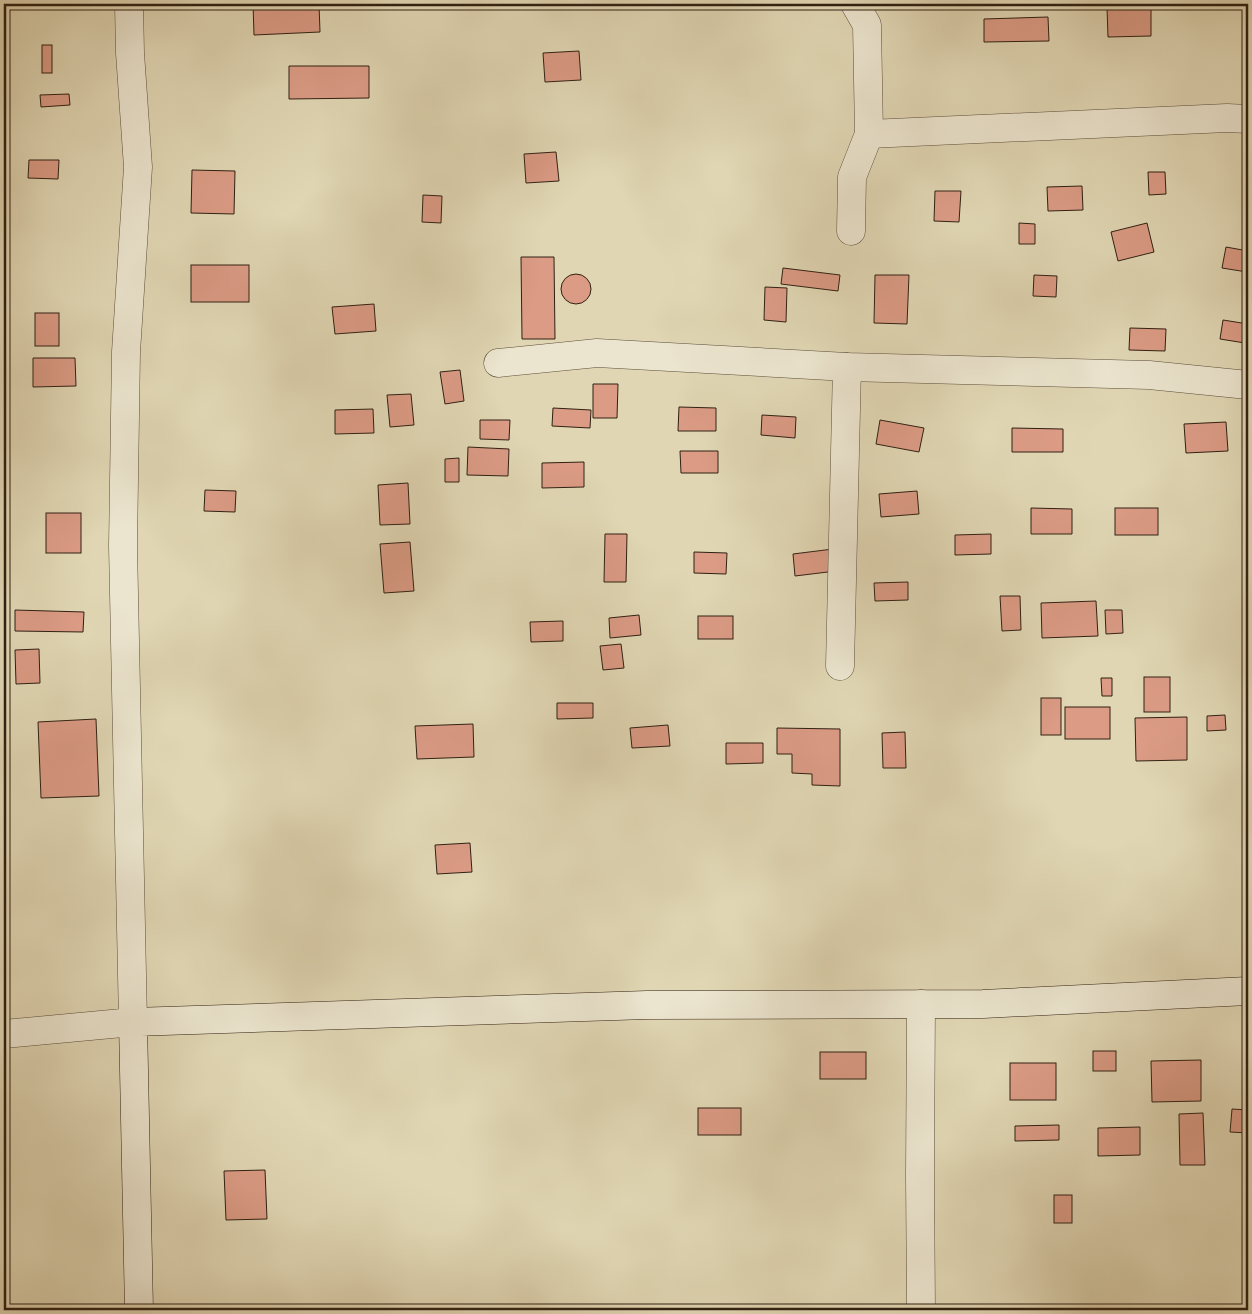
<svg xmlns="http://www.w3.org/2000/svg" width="1252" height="1314" font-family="Alegreya,serif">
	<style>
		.building { fill: #db9b85; stroke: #302012 }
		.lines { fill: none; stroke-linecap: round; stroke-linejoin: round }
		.minor-casing { stroke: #5c4e3a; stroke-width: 29 }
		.tertiary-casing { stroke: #5c4e3a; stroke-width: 29 }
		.secondary-casing { stroke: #302012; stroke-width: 29 }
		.minor { stroke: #ebe4ce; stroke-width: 28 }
		.tertiary { stroke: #ebe4ce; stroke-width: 28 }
		.secondary { stroke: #ebe4ce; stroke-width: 28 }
	</style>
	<rect width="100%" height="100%" fill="#e0d6b3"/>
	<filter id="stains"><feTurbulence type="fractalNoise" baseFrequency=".004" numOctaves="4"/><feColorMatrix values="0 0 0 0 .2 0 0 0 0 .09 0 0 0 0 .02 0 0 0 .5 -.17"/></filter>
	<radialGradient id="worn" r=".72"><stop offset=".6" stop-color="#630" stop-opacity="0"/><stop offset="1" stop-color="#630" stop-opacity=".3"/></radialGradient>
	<g class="building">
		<path d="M253 4H319L320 32 254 35Z"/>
		<path d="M1107 7H1151V36L1108 37Z"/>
		<path d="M1048 17 1049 41 984 42V19Z"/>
		<rect x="42" y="45" width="10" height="28"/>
		<path d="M579 51 581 80 545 82 543 53Z"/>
		<path d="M289 66H369V98L289 99Z"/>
		<path d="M69 94 70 105 41 107 40 95Z"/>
		<path d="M556 152 559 181 526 183 524 154Z"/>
		<path d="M29 160H59L58 179 28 178Z"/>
		<path d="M192 170 235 171 234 214 191 213Z"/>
		<path d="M1148 172H1165L1166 194 1149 195Z"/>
		<path d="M1082 186 1083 210 1048 211 1047 187Z"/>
		<path d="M935 191H961L959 222 934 221Z"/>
		<path d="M423 195 442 196 441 223 422 222Z"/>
		<path d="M1019 223 1035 224V244H1019Z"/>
		<path d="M1147 223 1154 252 1118 261 1111 232Z"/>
		<path d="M1226 247 1248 251V263L1247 272 1222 268Z"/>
		<path d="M521 257H554L555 339H522Z"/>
		<rect x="191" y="265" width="58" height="37"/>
		<path d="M783 268 840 275 838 291 781 284Z"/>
		<circle cx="576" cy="289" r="15"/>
		<path d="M875 275H909L907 324 874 323Z"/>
		<path d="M1034 275 1057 276 1056 297 1033 296Z"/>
		<path d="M765 287 787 288 786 322 764 320Z"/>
		<path d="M374 304 376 331 335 334 332 307Z"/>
		<rect x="35" y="313" width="24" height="33"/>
		<path d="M1223 320 1248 324 1245 343 1220 339Z"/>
		<path d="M1130 328 1166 329 1165 351 1129 350Z"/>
		<path d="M33 358H75L76 386 33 387Z"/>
		<path d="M460 370 464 401 445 404 440 372Z"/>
		<path d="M593 384H618L617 418H593Z"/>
		<path d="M411 394 414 425 390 427 387 395Z"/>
		<path d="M679 407 716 408V431H678Z"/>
		<path d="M553 408 591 410 590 428 552 426Z"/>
		<path d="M373 409 374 433 335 434V410Z"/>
		<path d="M762 415 796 417 795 438 761 435Z"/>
		<path d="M480 420H510L509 440 480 439Z"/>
		<path d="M880 420 924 428 919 452 876 444Z"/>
		<path d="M1226 422 1228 451 1186 453 1184 424Z"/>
		<path d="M1012 428 1063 429V452H1012Z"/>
		<path d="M468 447 509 449 508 476 467 475Z"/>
		<path d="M680 451H718V473H681Z"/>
		<path d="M459 458V482H445V459Z"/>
		<path d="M584 462V487L542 488V463Z"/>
		<path d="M408 483 410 524 380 525 378 485Z"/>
		<path d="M205 490 236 491 235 512 204 511Z"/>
		<path d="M917 491 919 514 881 517 879 494Z"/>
		<path d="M1031 508 1072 509V534H1031Z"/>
		<rect x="1115" y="508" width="43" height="27"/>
		<rect x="46" y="513" width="35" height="40"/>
		<path d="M605 534H627L626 582H604Z"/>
		<path d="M991 534V554L955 555V535Z"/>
		<path d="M410 542 414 591 384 593 380 544Z"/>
		<path d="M833 549 836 571 795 576 793 554Z"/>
		<path d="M694 552 727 553 726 574 694 573Z"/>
		<path d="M908 582V600L875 601 874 583Z"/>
		<path d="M1000 596H1020L1021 630 1002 631Z"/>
		<path d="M1096 601 1098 636 1042 638 1041 603Z"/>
		<path d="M15 610 84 612 83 632 15 631Z"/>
		<path d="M1105 610H1122L1123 633 1106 634Z"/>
		<path d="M639 615 641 635 610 638 609 618Z"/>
		<rect x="698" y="616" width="35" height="23"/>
		<path d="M563 621V641L531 642 530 622Z"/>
		<path d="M621 644 624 668 603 670 600 646Z"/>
		<path d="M39 649 40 683 16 684 15 650Z"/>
		<rect x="1144" y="677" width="26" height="35"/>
		<path d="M1101 678H1112V696H1102Z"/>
		<rect x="1041" y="698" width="20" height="37"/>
		<path d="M557 703H593V718L557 719Z"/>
		<rect x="1065" y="707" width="45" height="32"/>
		<path d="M1225 715 1226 730 1207 731V716Z"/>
		<path d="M1187 717V760L1136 761 1135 718Z"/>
		<path d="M96 719 99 796 41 798 38 722Z"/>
		<path d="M473 724 474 757 417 759 415 726Z"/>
		<path d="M668 725 670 746 632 748 630 728Z"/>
		<path d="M777 728 840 729V786L812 785V774L792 773V754H777Z"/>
		<path d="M905 732 906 768H883L882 733Z"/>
		<path d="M726 743H763V763L726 764Z"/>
		<path d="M470 843 472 872 437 874 435 845Z"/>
		<rect x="1093" y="1051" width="23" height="20"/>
		<rect x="820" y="1052" width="46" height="27"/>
		<path d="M1201 1060V1101L1152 1102 1151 1061Z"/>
		<rect x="1010" y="1063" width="46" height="37"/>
		<rect x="698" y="1108" width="43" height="27"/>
		<path d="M1232 1109 1248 1110V1133L1230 1132Z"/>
		<path d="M1203 1113 1205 1165H1180L1179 1114Z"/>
		<path d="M1059 1125V1140L1015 1141V1126Z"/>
		<path d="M1140 1127V1155L1098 1156V1128Z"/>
		<path d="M265 1170 267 1219 226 1220 224 1171Z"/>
		<rect x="1054" y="1195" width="18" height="28"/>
	</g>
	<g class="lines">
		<defs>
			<g id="minor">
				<path d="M869 134 1227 118 1248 119"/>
				<path d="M851 231 852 177 869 134 867 25 855 4"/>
				<path d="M498 363 597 353 847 367 1149 375 1248 385"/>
				<path d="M840 666 847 367"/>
				<path d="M4 1034 133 1022 123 546 126 352 138 167 130 53 129 4"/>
			</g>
			<path id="tertiary" d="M921 1310 920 1175 921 1004"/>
			<path id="secondary" d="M139 1310 133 1022 647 1005 983 1004 1248 991"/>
		</defs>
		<use href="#minor" class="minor-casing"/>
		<use href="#tertiary" class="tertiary-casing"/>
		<use href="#secondary" class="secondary-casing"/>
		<use href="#minor" class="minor"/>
		<use href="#tertiary" class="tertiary"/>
		<use href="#secondary" class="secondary"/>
	</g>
	<rect width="1252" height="1314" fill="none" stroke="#e0d6b3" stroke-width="20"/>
	<rect x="5" y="5" width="1242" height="1304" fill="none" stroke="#302012" stroke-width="2.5"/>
	<rect x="10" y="10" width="1232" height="1294" fill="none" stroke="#302012"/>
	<rect width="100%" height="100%" filter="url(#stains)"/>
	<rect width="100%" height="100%" fill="url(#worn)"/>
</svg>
